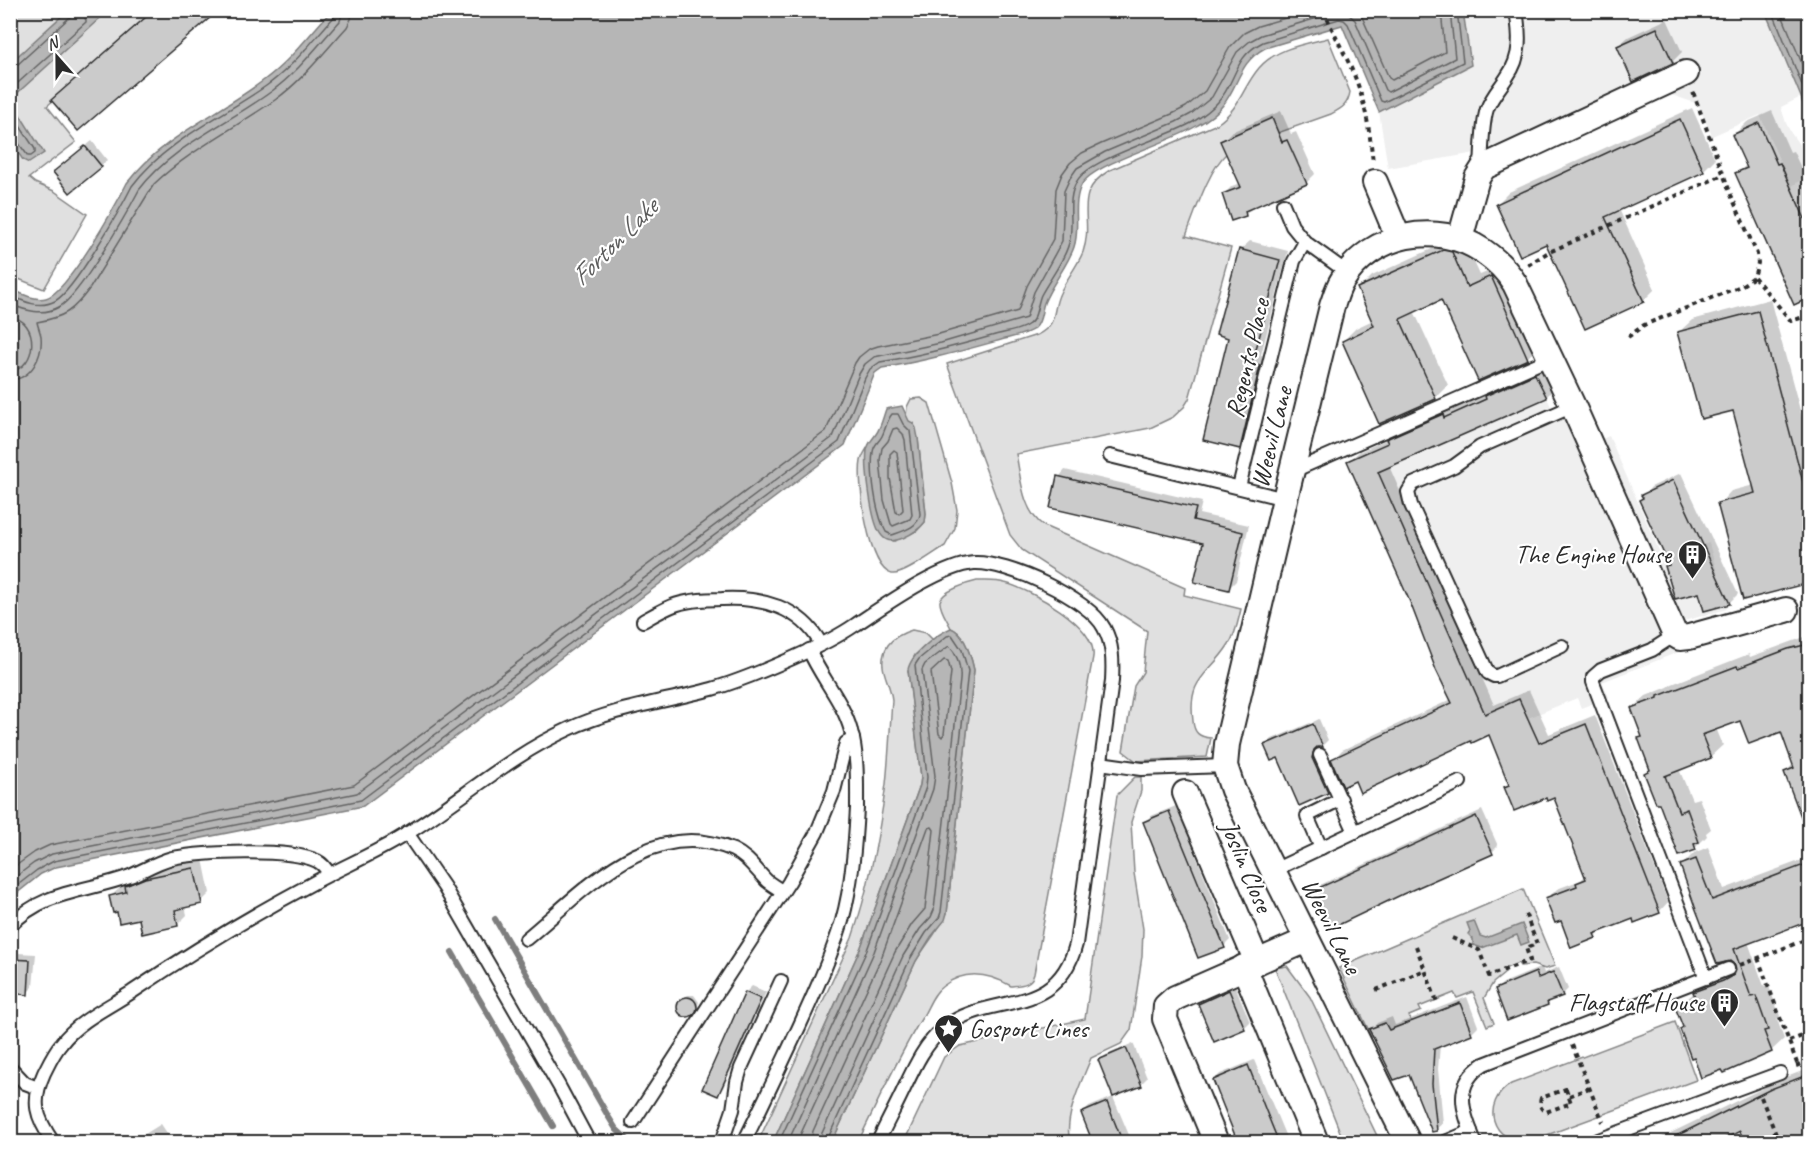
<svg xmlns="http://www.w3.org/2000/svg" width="1820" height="1153" font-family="Caveat,sans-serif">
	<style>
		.built { fill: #efefef }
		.green { fill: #e0e0e0; stroke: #868686; stroke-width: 1.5 }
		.water { fill: #b6b6b6; stroke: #7e7e7e; stroke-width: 1.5 }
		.shadow { fill: #0003 }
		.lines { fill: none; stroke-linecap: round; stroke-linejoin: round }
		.shore { stroke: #636363; stroke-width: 1.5 }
		.stream { stroke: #7e7e7e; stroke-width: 6 }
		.building { fill: #cbcbcb; stroke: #2b2b2b; stroke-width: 1.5 }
		.service-casing { stroke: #2b2b2b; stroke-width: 16 }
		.minor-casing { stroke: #2b2b2b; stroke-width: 28 }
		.path { stroke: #2b2b2b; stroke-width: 4; stroke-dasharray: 4.5 4.5; stroke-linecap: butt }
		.service { stroke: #fff; stroke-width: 12 }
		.minor { stroke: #fff; stroke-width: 24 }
		.labels { text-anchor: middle; stroke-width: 4.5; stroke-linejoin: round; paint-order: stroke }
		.street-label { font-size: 26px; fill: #2b2b2b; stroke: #fff }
		.poi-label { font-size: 26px; fill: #2b2b2b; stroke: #fff; text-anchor: end }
		.water-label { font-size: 27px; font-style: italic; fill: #5c5c5c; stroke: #fff }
	</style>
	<rect width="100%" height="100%" fill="#fff"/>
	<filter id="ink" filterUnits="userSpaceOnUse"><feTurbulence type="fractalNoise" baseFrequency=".0167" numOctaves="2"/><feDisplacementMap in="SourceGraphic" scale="12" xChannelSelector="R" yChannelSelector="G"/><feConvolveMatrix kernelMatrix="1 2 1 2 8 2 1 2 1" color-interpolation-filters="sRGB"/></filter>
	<g filter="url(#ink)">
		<g class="built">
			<path d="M1736 10 1739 18 1757 11H1765L1801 97 1781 107 1786 123 1791 133 1809 159V174L1791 187 1760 115 1712 136 1698 104 1666 93 1539 128 1493 150 1388 168 1379 112 1471 65 1463 11Z"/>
			<path d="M1537 377 1557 419 1565 417 1579 449 1609 436 1661 555 1709 543 1727 609 1680 622 1689 648 1602 682 1609 697 1581 708 1577 698 1528 718 1485 714 1434 597 1412 607 1347 461Z"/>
		</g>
		<g class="green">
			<path d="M10 11H154L47 106 76 142 29 178 35 183 54 191 87 214 44 289 11 276Z"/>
			<path d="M1328 38 1350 92C1348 105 1342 108 1331 114L1241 146C1237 148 1232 149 1228 152 1209 168 1195 213 1186 236L1231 248 1189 399 1184 407 1173 417 1150 428 1016 454C1021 478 1022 511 1044 526L1185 588 1184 595 1241 609C1238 621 1236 634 1229 644 1209 676 1187 677 1193 721 1194 733 1199 737 1211 738L1207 757 1136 761 1123 751 1134 686 1143 672 1147 631 1022 550 1010 535 947 364 1037 335C1059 324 1051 312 1060 293 1066 279 1077 267 1083 252 1095 218 1070 194 1110 170L1217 124C1241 107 1242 88 1259 68 1276 48 1305 44 1328 38Z"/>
			<path d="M921 398 929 403 952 483 957 510 955 528 945 546C935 552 903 576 892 574 868 569 857 481 861 461 862 456 865 452 867 448L868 480 875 519 894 541 917 531 925 522 926 514 918 438 906 416 907 407 911 399Z"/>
			<path d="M977 581C986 581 996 580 1005 583 1031 590 1097 625 1093 657L1034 974C1031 985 1021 985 1011 986 990 974 965 969 943 986 933 993 929 1006 923 1016 898 1056 879 1100 858 1142H832L916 961C926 945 939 930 947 913L974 670C971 656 965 633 951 628 948 621 939 609 940 601 942 591 968 583 977 581Z"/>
			<path d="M912 630 926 633 933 640 915 655 908 670 921 777 920 785 861 947 773 1142H758L852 938C869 888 879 836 886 784 889 756 890 728 892 700 890 680 875 666 888 645 894 637 902 633 912 630Z"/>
			<path d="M1135 777H1141V791L1131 822 1134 873 1143 929 1142 956 1131 1030 1121 1044 1091 1058C1082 1081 1063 1118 1070 1142H904L944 1057 960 1046 1085 1019 1117 795Z"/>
			<path d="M1523 889 1555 966 1545 969 1533 965 1520 966 1518 963 1504 969 1505 973 1493 983 1484 998 1494 1023 1487 1026 1473 992 1457 998 1454 993 1419 1007 1421 1011 1409 1016 1411 1022 1372 1037 1339 968Z"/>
			<path d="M1287 966 1310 997 1380 1142H1344L1275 968Z"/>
			<path d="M1675 1022 1696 1080 1528 1142C1491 1143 1480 1103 1511 1084Z"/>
		</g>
		<g class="water">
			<path d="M332 10 1463 11 1471 65 1379 112 1342 25 1265 48C1239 62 1239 85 1223 105 1217 113 1207 120 1198 125 1173 142 1094 163 1082 184 1071 204 1081 227 1074 247 1067 267 1052 283 1044 303 1041 311 1042 322 1035 328 1027 335 1011 337 1001 340 961 351 922 362 882 368L875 373 845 445 363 806 56 867 41 874 11 898 10 360C19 350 23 338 11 329V289C21 293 34 301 46 298 67 293 116 205 127 183 163 136 218 115 264 80 290 61 310 34 332 10Z"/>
			<path d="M71 11H83L100 18 12 98 15 107 44 153 29 163 23 160 11 142V62L64 14Z"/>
			<path d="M1765 11H1809V125L1801 97Z"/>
			<path d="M902 406 909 421 913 423 916 428 918 438 926 514 925 522C919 530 912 534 903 538 895 541 888 543 882 536 871 524 865 467 867 450 868 443 872 440 876 434 881 427 883 417 886 409Z"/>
			<path d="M951 628C965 633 971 656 974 670L947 913 945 920 931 937 916 961 832 1142H773L861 947 920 785 921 777 908 670C910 655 937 634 951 628Z"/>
			<path d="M1474 921 1480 936 1486 938 1522 924 1529 942 1521 945 1517 935 1482 948 1473 945V939L1468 934 1470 931 1467 923Z"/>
		</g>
		<g class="shadow">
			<path d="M1667 19 1682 52 1672 62 1618 46 1628 37Z"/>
			<path d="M1692 108 1715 159 1703 171 1619 209 1655 289 1643 301 1546 242 1497 204 1509 192Z"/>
			<path d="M1281 111 1291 134 1296 132 1315 174 1306 183 1255 205 1246 214 1223 195 1232 186 1240 183 1222 141 1231 132Z"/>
			<path d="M1772 111 1790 152 1793 151 1810 187V296L1795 303 1737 174 1747 164 1734 135 1747 122Z"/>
			<path d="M92 141 107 160 101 166H61Z"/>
			<path d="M1456 238 1464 240 1480 275 1504 265 1540 345 1527 358 1442 298 1414 311 1448 385 1435 398 1343 341 1356 328 1373 320 1359 289 1372 276Z"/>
			<path d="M1250 241 1288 251 1261 355 1269 357 1249 437 1239 447 1230 336 1240 250Z"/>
			<path d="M1770 299 1810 447V582L1744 598 1719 504 1731 491 1754 485 1734 409 1679 332 1692 320Z"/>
			<path d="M1545 365 1556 387 1546 397 1389 466 1494 705 1529 690 1549 734 1595 715 1668 902 1659 912 1633 917 1602 929 1595 937 1562 919 1547 899 1557 889 1581 880 1586 875 1554 796 1547 797 1506 788 1510 783 1490 733 1356 779 1333 760 1342 750 1452 699 1411 601 1349 461 1359 452 1390 438 1398 430 1453 406 1454 409 1489 393 1496 387Z"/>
			<path d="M1065 470 1202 502 1199 514 1249 525 1236 581 1229 588 1205 542 1059 477Z"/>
			<path d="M1681 473 1738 594 1730 602 1705 609 1700 591 1667 567 1670 564 1641 500 1651 487Z"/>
			<path d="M1810 635V836L1786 772 1794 763 1782 730 1740 719 1716 728 1723 745 1710 757 1679 769 1692 800 1699 798 1711 829 1706 833 1707 836 1695 848 1660 801 1646 773 1651 768 1640 739 1643 735 1633 708 1646 696 1668 687 1672 684 1749 654 1750 657Z"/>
			<path d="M1319 719 1328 740 1322 746H1319L1318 751 1334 786 1327 792 1266 745 1272 739 1310 723 1320 745 1322 743 1313 722Z"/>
			<path d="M1176 806 1230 940 1224 946 1144 822 1151 816Z"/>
			<path d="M1482 810 1498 846 1492 852 1314 892 1320 885Z"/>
			<path d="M1708 847 1724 889 1810 857V919L1748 942 1764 986 1768 984 1780 1016 1777 1019 1784 1039 1771 1051 1684 1026 1677 1008 1708 980 1738 969 1682 865 1694 853Z"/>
			<path d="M203 859 210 893 201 902 185 906 187 915 177 925 140 917 111 896 121 887 128 885 136 877 156 869Z"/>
			<path d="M17 953 36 954 33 987 27 993 11 959Z"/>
			<path d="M1542 967 1544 973 1559 967 1568 989 1562 995 1551 999 1547 1003 1497 989 1503 983Z"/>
			<path d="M1235 985 1250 1022 1244 1028 1200 1004 1206 998Z"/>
			<path d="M752 986 766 992 723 1088 717 1095 704 1089 746 992Z"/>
			<path d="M688 995H694L699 1002 695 1011 688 1016 682 1015 678 1007 680 1001Z"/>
			<path d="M1467 997 1478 1026 1471 1033 1440 1045 1438 1069 1443 1123 1436 1129 1409 1073 1371 1030 1377 1023 1392 1017 1395 1025Z"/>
			<path d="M1133 1043 1147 1078 1141 1084 1100 1061 1106 1055Z"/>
			<path d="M1254 1060 1288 1142H1240L1214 1080 1220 1074Z"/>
			<path d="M1810 1068V1142H1745L1740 1129 1714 1142H1652L1784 1078Z"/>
			<path d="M1113 1097 1132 1142H1095L1083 1113 1089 1107Z"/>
			<path d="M161 1124 173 1142H134L137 1139Z"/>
		</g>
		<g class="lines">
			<g class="shore">
				<path d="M1359 10 1389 78 1392 80 1445 52 1441 10"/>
				<path d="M1772 10 1810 105"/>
				<path d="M1780 10 1810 83"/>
				<path d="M10 66 17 65 70 17 73 10"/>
				<path d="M10 90 86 22V20L83 15 82 10"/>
				<path d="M10 111 35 149V153L31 156H28L17 141 10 140"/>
				<path d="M10 295C24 302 40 309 55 301 74 291 121 208 132 186 166 141 220 118 266 86 292 68 312 41 334 17L336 10"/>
				<path d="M10 304C26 311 43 316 59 307 79 297 127 213 139 190 173 145 228 124 272 91 298 72 318 45 340 21L343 10"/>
				<path d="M10 317C40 319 38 369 10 371"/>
				<path d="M10 380C32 379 43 356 41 336 40 331 38 327 37 322 65 317 73 311 90 288L154 184C190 150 235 128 275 100 303 80 324 52 347 27L351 19 352 10"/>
				<path d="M892 414H898L903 424 910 431 920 514C919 527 903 531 892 535L886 532C876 514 870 473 873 452 874 444 879 442 882 436 886 428 887 420 892 414Z"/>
				<path d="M897 428 903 434 905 440 912 515 910 519 893 526 891 524 884 500 880 460 882 448 888 441 893 429Z"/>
				<path d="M894 450 897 452 903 510 899 514 896 512 890 478V454Z"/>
				<path d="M944 660 948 661 951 672 944 734 942 737 939 734 931 672Z"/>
				<path d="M10 870 35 852 50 845 354 785 826 431 855 363 859 357 869 349 878 346 939 334 1018 311 1027 286 1053 239 1056 189 1062 174 1070 163 1082 153 1101 144 1172 114 1186 107 1205 91 1230 47 1244 33 1258 26 1313 10"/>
				<path d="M10 881 34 863 52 854 357 793 833 437 859 374 865 364 874 357 941 343 1026 318 1034 292 1062 241 1064 191 1070 178 1077 168 1105 152 1176 122 1191 114 1212 97 1237 52 1250 41 1261 35 1337 12 1347 13 1355 20 1385 90 1388 92 1455 58 1450 10"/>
				<path d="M10 891 37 870 54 861 361 800 839 442 865 378 870 369 880 362C919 356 957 346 995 335 1006 332 1020 331 1029 324 1037 319 1037 304 1041 295 1050 278 1064 262 1069 243 1075 223 1065 201 1077 181 1090 158 1166 138 1193 122 1201 117 1211 110 1218 102 1237 81 1233 57 1263 42L1339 19 1344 20 1348 24 1381 101 1384 102 1463 62 1457 10"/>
				<path d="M779 1142 867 950 926 787 927 777 915 665 919 659 947 636 952 635 962 650 968 671 941 912 939 918 926 933 910 959 829 1136 827 1142"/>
				<path d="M788 1142 874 952 933 789 935 776 922 670 925 664 949 646C958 655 961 667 960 680L934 910 931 917 920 929 903 956 822 1133 820 1142"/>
				<path d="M797 1142 882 956 928 828 932 827 934 830 925 909 912 924 895 952 813 1131 811 1142"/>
			</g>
			<g class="stream">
				<path d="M495 919 608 1116 616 1129 630 1142"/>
				<path d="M452 952 553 1126"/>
			</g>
		</g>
		<g class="building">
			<path d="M154 10H219L78 131 51 100Z"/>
			<path d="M1657 28 1673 63 1633 82 1617 46Z"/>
			<path d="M1272 118 1282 142 1287 140 1307 184 1245 211 1246 216 1231 221 1222 194 1241 187 1220 141Z"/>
			<path d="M1680 119 1704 172 1605 217 1644 302 1585 329 1546 244 1520 256 1496 204Z"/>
			<path d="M1759 123 1777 164 1780 163 1809 228V298L1794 305 1735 173 1747 168 1732 135Z"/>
			<path d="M85 146 102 167 70 193 53 172Z"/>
			<path d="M1239 249 1280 260 1252 364 1260 366 1240 449 1203 440 1228 338 1216 334Z"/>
			<path d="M1443 250 1452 252 1467 287 1491 276 1528 359 1478 381 1441 300 1400 319 1436 399 1379 424 1342 341 1374 326 1357 288Z"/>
			<path d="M1758 311 1809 505V583L1743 600 1717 503 1755 493 1733 411 1701 419 1677 332Z"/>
			<path d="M1535 374 1547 398 1378 472 1485 714 1519 699 1539 743 1586 724 1660 913 1634 923 1633 919 1594 934 1596 938 1571 948 1561 921 1555 923 1545 898 1577 886 1576 883 1586 879 1554 798 1547 801 1546 798 1514 811 1504 787 1509 785 1489 735 1472 743 1471 741 1360 793 1355 781 1343 787 1331 759 1452 703 1436 670 1410 602 1347 461 1388 443 1386 439 1443 414 1444 418 1486 399 1485 396Z"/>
			<path d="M1057 476 1196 508 1193 520 1243 532 1229 590 1194 582 1203 543 1050 508Z"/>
			<path d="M1673 480 1730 604 1704 611 1699 593 1675 599 1665 566 1669 565 1639 500 1643 498 1641 495Z"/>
			<path d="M1809 644V835H1808L1784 772 1794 768 1781 732 1749 744 1740 721 1702 735 1711 758 1665 776 1679 812 1687 809 1699 842 1694 844 1696 850 1679 856 1659 803H1656L1644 773 1650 770 1638 738 1642 737 1631 708 1658 698V696L1737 666 1738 668 1788 649Z"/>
			<path d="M1313 724 1323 747H1317L1314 750 1312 758 1328 793 1299 806 1278 758 1271 761 1264 745Z"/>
			<path d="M1169 811 1225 948 1198 958 1143 822Z"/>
			<path d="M1476 816 1493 854 1403 894 1330 929 1312 891Z"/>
			<path d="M1696 859 1712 900 1809 863V921L1734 949 1751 997 1756 996 1768 1030 1764 1031 1772 1052 1724 1073 1722 1070 1701 1078 1694 1057 1691 1058 1680 1029 1683 1027 1675 1007 1696 999 1693 992 1723 981 1734 975 1736 970 1735 965 1730 961 1717 964 1695 907 1680 865Z"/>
			<path d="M194 868 202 904 175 910 178 926 142 934 139 919 119 923 117 912 113 913 109 896 126 892 125 886 145 878Z"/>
			<path d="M10 959 30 960 28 995 10 993Z"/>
			<path d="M1536 972 1538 978 1553 972 1563 996 1547 1002 1548 1005 1507 1021 1495 989Z"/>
			<path d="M1229 990 1245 1029 1214 1042 1198 1004Z"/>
			<path d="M745 992 761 999 718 1096 702 1089Z"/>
			<circle cx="687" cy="1007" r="10"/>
			<path d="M1460 1003 1472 1034 1434 1049 1432 1084 1437 1131 1432 1132 1409 1075 1394 1080 1369 1029 1385 1023 1389 1030Z"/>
			<path d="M1126 1048 1142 1086 1113 1097 1098 1060Z"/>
			<path d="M1248 1065 1266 1111 1279 1143H1238L1222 1103 1213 1080Z"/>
			<path d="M1809 1074V1143H1744L1740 1131 1716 1143H1662L1771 1089Z"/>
			<path d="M1107 1102 1113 1118 1123 1143H1093L1081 1113Z"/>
		</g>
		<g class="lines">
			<defs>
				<g id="service">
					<path d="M1481 169C1482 152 1482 124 1487 109 1492 96 1500 88 1507 77 1522 56 1520 35 1516 10"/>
					<path d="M1305 242 1348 273"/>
					<path d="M1110 456 1285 499"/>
					<path d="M1291 472 1551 358"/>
					<path d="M1239 487 1294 261 1305 242 1292 226 1283 204"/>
					<path d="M643 621C652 616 662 610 672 606 687 600 705 599 722 599 761 597 801 607 821 644"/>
					<path d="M1675 635 1652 650 1601 670 1593 677V682L1706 978"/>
					<path d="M1562 646 1497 676H1494L1488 673 1411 505 1408 492 1413 484 1454 466 1480 447 1573 406"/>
					<path d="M1320 755 1355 832"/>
					<path d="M1100 763 1142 769 1225 766"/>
					<path d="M407 833 444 887 559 1086 589 1142"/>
					<path d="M1321 848 1307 816 1341 799"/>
					<path d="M1272 871 1460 782"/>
					<path d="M10 926C43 890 87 892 130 876 144 870 157 862 172 858 204 852 288 848 317 861 323 864 326 868 329 874"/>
					<path d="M526 939C583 892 651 814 733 850 748 857 756 870 767 881 772 885 777 888 782 891"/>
					<path d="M10 1067 25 1083 38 1088"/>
					<path d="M633 1122 789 882 817 832 834 791 846 743 853 739"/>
					<path d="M53 1142C36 1117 31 1102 44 1073 49 1063 54 1052 61 1044 77 1022 110 1006 132 992 190 953 251 916 313 883 342 867 374 854 403 836 459 802 509 756 569 729 614 708 664 702 712 689 740 681 768 669 795 657 815 648 836 638 855 625 884 606 940 566 974 563 1006 561 1090 599 1104 628 1113 644 1113 662 1112 681L1076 944C1056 1020 989 991 944 1028 924 1044 913 1070 902 1093 894 1110 885 1126 878 1142"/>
					<path d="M722 1142 733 1110 737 1082 741 1068 781 981"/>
					<path d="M744 1142C763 1104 781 1065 799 1027 815 992 831 957 842 921 852 885 855 845 857 808 857 783 858 755 851 731 843 701 821 678 809 650"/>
					<path d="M1445 1142 1471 1131"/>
					<path d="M1475 1142C1464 1113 1451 1085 1484 1064L1728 969"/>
					<path d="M1593 1142 1780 1073"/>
				</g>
				<g id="minor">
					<path d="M1375 182 1398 237"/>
					<path d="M1460 239 1477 178 1484 167 1686 73"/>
					<path d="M1185 793 1257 962"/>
					<path d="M1244 967 1316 1142"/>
					<path d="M1216 1142 1165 1019 1166 1006 1175 998 1307 940"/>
					<path d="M1408 1142 1233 790 1225 766 1227 744 1285 499 1332 306C1335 298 1337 289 1342 281 1371 233 1437 220 1483 251 1496 260 1507 270 1515 284L1573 406 1675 635 1680 638 1689 637 1786 610"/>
				</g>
			</defs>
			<use href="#service" class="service-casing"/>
			<use href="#minor" class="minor-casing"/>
			<g class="path">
				<path d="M1324 10C1332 31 1343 50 1352 70 1365 99 1370 132 1373 163"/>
				<path d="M1528 265 1547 253 1723 175"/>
				<path d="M1754 277 1791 321 1810 315"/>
				<path d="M1628 337 1644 325 1741 286 1754 277 1758 263 1757 254 1731 195 1693 92"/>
				<path d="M1452 938 1479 950 1489 976 1530 960 1526 948 1537 944 1525 913"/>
				<path d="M1416 946 1437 1002"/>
				<path d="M1758 958 1798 1066"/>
				<path d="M1740 965 1810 938"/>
				<path d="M1376 990 1425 970"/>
				<path d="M1789 1041 1810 1033"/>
				<path d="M1572 1045 1603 1122"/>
				<path d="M1796 1066 1810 1061"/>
				<path d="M1566 1089 1571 1103 1546 1112C1540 1109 1539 1105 1541 1098Z"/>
				<path d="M1569 1096 1589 1088"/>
				<path d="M1761 1097 1779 1142"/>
			</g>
			<use href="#service" class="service"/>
			<use href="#minor" class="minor"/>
		</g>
	</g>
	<defs>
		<symbol id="building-pin" viewBox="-11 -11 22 30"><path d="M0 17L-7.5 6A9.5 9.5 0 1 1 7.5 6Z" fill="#2b2b2b" stroke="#fff"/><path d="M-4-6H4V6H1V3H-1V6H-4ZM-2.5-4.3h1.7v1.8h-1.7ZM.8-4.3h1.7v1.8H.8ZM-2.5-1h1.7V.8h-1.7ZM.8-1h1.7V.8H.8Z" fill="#fff"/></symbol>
		<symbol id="sight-pin" viewBox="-11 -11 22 30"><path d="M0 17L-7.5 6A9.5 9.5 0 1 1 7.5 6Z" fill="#2b2b2b" stroke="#fff"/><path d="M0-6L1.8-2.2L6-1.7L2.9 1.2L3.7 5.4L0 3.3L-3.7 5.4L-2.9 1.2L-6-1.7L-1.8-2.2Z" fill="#fff"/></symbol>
	</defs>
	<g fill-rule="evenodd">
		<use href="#building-pin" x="1676" y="538" width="33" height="45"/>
		<use href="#building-pin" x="1708" y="986" width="33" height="45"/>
		<use href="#sight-pin" x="932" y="1012" width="33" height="45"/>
	</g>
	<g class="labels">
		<g class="street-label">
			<text transform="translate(1247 358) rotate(-77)" y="9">Regents Place</text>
			<text transform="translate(1271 437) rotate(-76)" y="9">Weevil Lane</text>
			<text transform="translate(1247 866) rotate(67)" y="9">Joslin Close</text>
			<text transform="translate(1332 926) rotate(63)" y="9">Weevil Lane</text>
		</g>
		<g class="poi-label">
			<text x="1671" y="563">The Engine House</text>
			<text x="1704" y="1011">Flagstaff House</text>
			<text x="969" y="1037" text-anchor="start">Gosport Lines</text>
		</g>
		<g class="water-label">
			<text transform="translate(614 242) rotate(-45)" y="9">Forton Lake</text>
		</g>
	</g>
	<rect width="1820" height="1153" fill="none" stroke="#fff" stroke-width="36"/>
	<rect x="18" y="18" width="1784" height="1117" fill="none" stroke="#2b2b2b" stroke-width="2" filter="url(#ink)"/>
	<g transform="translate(57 57) rotate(339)" stroke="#ffffff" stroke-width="4.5" paint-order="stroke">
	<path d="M0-4.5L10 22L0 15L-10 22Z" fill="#2b2b2b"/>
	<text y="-9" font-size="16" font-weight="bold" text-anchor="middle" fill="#2b2b2b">N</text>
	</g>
</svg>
